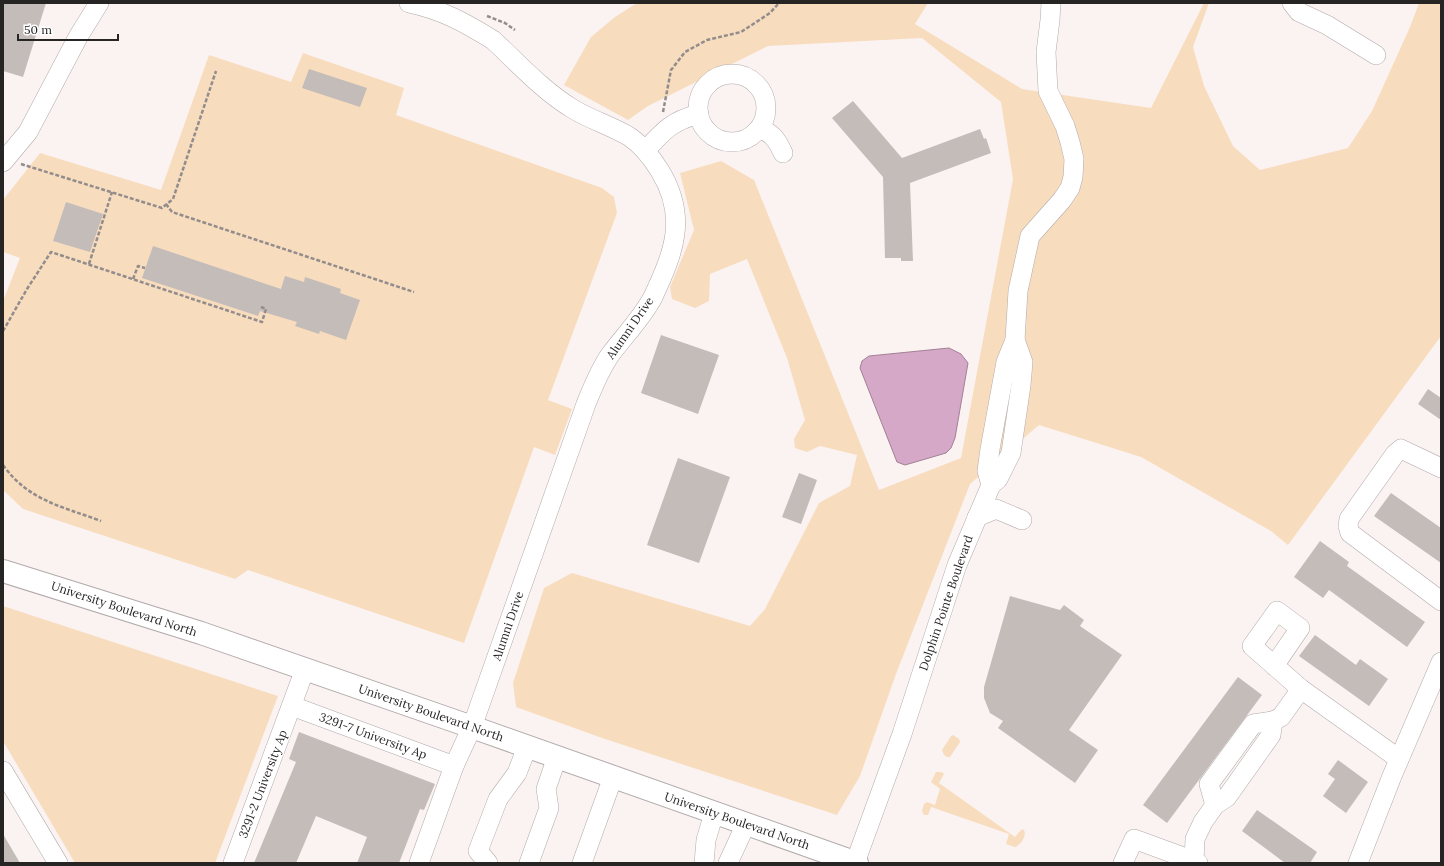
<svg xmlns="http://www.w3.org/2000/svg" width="1444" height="866" font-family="Lora,serif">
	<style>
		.green { fill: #f8dcbe }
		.water { fill: #d6a8c7; stroke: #a28096 }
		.building { fill: #c3bcb9 }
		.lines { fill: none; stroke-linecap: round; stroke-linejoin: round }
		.minor-casing { stroke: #b2aaaa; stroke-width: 20 }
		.major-casing { stroke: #b2aaaa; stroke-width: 24 }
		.path { stroke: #928d8c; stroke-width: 2.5; stroke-dasharray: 4 2; stroke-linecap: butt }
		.minor { stroke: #fff; stroke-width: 19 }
		.major { stroke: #fff; stroke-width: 22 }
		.labels { text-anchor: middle; stroke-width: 3; stroke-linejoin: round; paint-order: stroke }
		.street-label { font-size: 12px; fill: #272424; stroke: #fff }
	</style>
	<rect width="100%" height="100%" fill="#fbf3f2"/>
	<g class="green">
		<path d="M637 3H928L915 24 1022 89 1151 108 1204 3H1209L1193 47 1204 86 1233 146 1260 170 1348 148 1372 111 1410 27 1419 3H1441V336L1288 545 1271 531 1141 457 1039 425 970 484 896 674 860 776 837 815 602 738 516 707 513 683 544 588 572 573 750 626 765 609 819 503 850 486 857 455 820 446 807 452 795 448 794 439 805 420 787 358 747 259 710 274 709 301 695 308 672 299 670 287 694 230 680 173 721 161 754 180 879 490 961 458 1013 179 1001 102 922 38 768 46 648 106 628 120 564 85 591 37 615 17Z"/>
		<path d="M303 53 404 88 396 115 602 188 614 197 617 213 548 400 572 409 555 455 534 447 464 643 248 570 235 579 23 509 3 490V301L20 258 3 252V200L40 153 161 190 209 55 291 82Z"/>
		<path d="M3 606 278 696 215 863H75L3 741Z"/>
		<path d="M953 735 959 739 960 742 950 757H947L944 755 942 750 951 736Z"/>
		<path d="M936 772H942L944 774 939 783 1015 837 1022 829 1024 830C1027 836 1021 845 1015 847L1006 844 1009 834 931 807 928 815H924L922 811 924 804 927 802 935 805 940 789 931 782Z"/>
	</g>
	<path class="water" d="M949 348 961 354 968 363 955 438 951 448 946 453 905 465 897 462 860 368 862 361 869 356Z"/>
	<g class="building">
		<path d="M3 3H46L23 77 3 71Z"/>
		<path d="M309 69 367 88 360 107 302 88Z"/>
		<path d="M853 101 902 158 980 129 984 139 986 138 991 153 910 183 913 261H901V258H885L883 177 832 118Z"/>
		<path d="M66 202 103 214 90 252 53 241Z"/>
		<path d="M153 246 281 289 285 276 304 282 305 277 341 289 340 293 360 300 346 340 320 331 319 334 295 326 297 322 260 311 258 316 142 278Z"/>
		<path d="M661 335 719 355 698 414 641 393Z"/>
		<path d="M1428 389 1441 398V420L1418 404Z"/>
		<path d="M678 458 730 477 699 563 647 545Z"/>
		<path d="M799 473 817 480 801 524 782 517Z"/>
		<path d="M1391 493 1441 528V563L1374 516Z"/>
		<path d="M1320 541 1349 562 1347 566 1425 622 1407 647 1329 590 1323 598 1294 577Z"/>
		<path d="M1010 596 1060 610 1064 605 1084 620 1080 626 1122 655 1069 730 1098 750 1075 783 998 728 1003 721 990 713 984 698V687Z"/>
		<path d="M1315 635 1356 665 1360 659 1388 679 1369 706 1299 656Z"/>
		<path d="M1238 677 1262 695 1167 823 1143 805Z"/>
		<path d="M299 732 435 784 424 810 420 809 399 863H357L367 837 316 816 296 863H254L296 762 289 759Z"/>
		<path d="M1338 760 1368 782 1346 813 1323 796 1335 779 1328 774Z"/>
		<path d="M1257 810 1317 852 1310 863H1285L1242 831Z"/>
		<path d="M3 834 20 863H3Z"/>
	</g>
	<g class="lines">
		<defs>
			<g id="minor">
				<path d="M409 3C442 10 464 22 493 40 518 63 543 91 573 109 591 120 612 126 630 137 643 146 652 158 660 171 688 217 674 252 653 297 642 318 624 336 610 355 599 371 593 387 586 404L472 727 454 766 419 863"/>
				<path d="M1292 3 1299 12 1327 25 1376 55"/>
				<circle cx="732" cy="108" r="34"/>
				<path d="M759 129C772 132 777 140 783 153"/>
				<path d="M646 150C664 130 672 121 699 114"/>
				<path d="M3 162 28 132 78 37 99 3"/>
				<path d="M1441 468 1401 449 1395 454 1349 519 1348 526 1350 533 1441 601"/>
				<path d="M991 485 998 479 1011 453 1021 385 1023 362 1015 340"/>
				<path d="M977 517 996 509 1022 520"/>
				<path d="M1274 666 1300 628 1277 611 1252 646 1301 689 1399 759"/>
				<path d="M292 706 454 766"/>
				<path d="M3 771 58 863"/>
				<path d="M1215 805 1209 784 1253 724 1273 721 1281 717 1301 689"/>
				<path d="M233 863 305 669"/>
				<path d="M488 863 478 851 498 799 517 773 527 747"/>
				<path d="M529 863 549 808 546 789 557 757"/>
				<path d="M582 863 613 777"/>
				<path d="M704 863 706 840 714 813"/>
				<path d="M728 863 746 824"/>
				<path d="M855 863 902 734 957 565 991 485 987 471 990 449 1006 362 1015 340 1018 291 1030 236 1062 200 1070 188 1073 177 1074 159 1070 142 1065 126 1048 91 1046 52 1050 20 1051 3"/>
				<path d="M1123 863 1134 839 1194 861"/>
				<path d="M1198 863 1194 861 1195 839 1203 822 1215 805 1227 797 1271 735 1273 721"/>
				<path d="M1358 863 1392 776 1441 662"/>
			</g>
			<path id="major" d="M3 571 201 633 472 727 857 863"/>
		</defs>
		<use href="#minor" class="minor-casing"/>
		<use href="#major" class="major-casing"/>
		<g class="path">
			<path d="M487 16 505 23 515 30"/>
			<path d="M663 112 671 70 685 52 707 40 741 32 770 13 779 3"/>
			<path d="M21 164 162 208 173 199 216 71"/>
			<path d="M166 204 172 212 414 292"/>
			<path d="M89 264 112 192"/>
			<path d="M133 279 138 266 145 268"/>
			<path d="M3 331 27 289 51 252 262 322 266 309 261 307"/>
			<path d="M3 465C29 501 61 506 101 521"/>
		</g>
		<use href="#minor" class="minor"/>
		<use href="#major" class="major"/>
	</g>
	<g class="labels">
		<g class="street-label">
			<text transform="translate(630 328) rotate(-55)" y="4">Alumni Drive</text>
			<text transform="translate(946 603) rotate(-71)" y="4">Dolphin Pointe Boulevard</text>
			<text transform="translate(124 609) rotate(18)" y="4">University Boulevard North</text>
			<text transform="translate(508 626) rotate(-71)" y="4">Alumni Drive</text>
			<text transform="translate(431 713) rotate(19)" y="4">University Boulevard North</text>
			<text transform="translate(373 736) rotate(20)" y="4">3291-7 University Ap</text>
			<text transform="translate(263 784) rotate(-69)" y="4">3291-2 University Ap</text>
			<text transform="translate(737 821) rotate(19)" y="4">University Boulevard North</text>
		</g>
	</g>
	<rect width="1444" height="866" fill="none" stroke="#272424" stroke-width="8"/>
	<path d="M18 34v6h100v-6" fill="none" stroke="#272424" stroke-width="2"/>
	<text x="24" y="34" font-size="12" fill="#272424" stroke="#ffffff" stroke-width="3" paint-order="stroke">50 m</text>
</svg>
